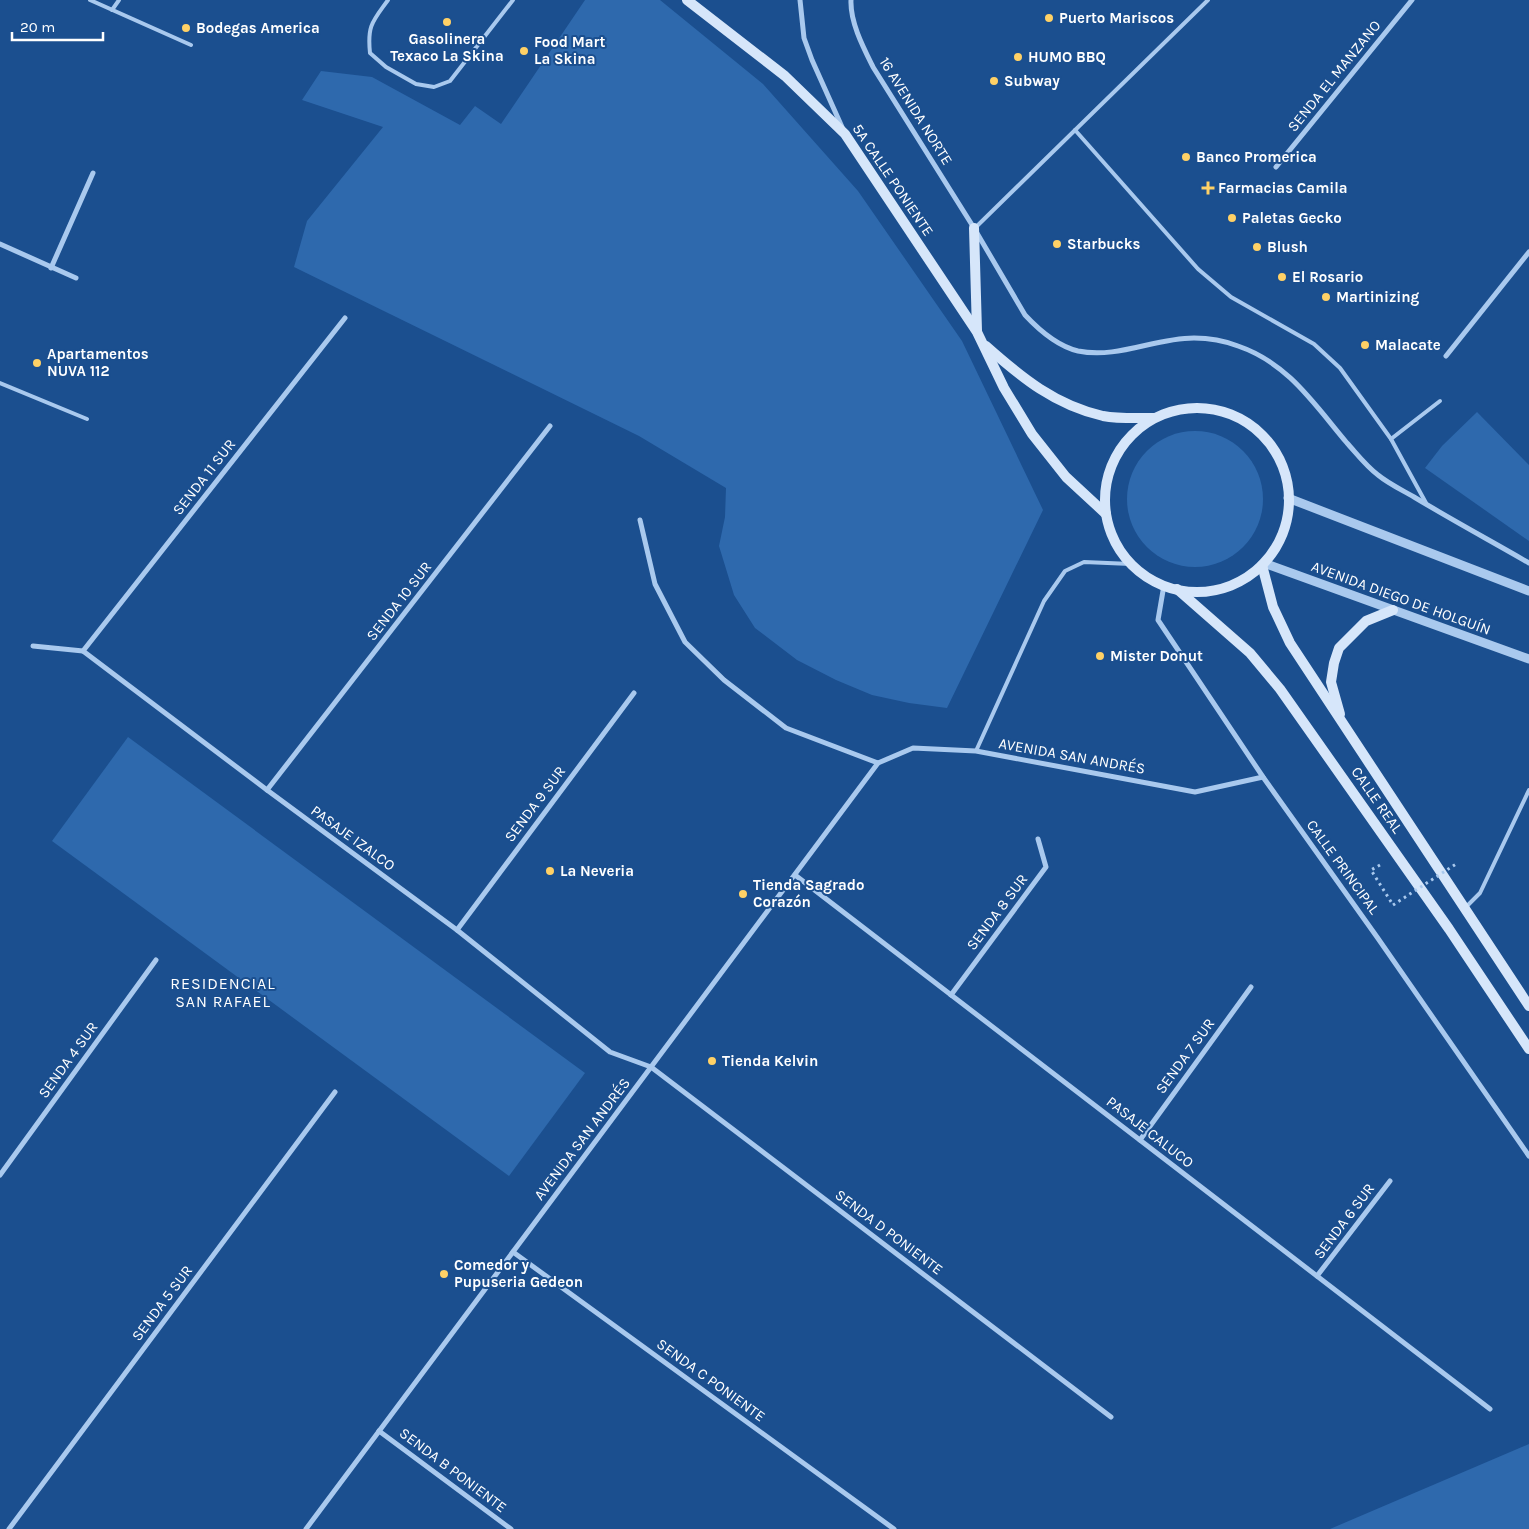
<svg xmlns="http://www.w3.org/2000/svg" width="1529" height="1529" font-family="Karla,sans-serif">
	<style>
		.green { fill: #2e69ad }
		.lines { fill: none; stroke-linecap: round; stroke-linejoin: round }
		.path { stroke: #a9c9ee; stroke-width: 3; stroke-dasharray: 2.5 4; stroke-linecap: butt }
		.service { stroke: #a9c9ee; stroke-width: 4 }
		.minor { stroke: #a9c9ee; stroke-width: 5 }
		.tertiary { stroke: #a9c9ee; stroke-width: 9 }
		.secondary { stroke: #d6e6fa; stroke-width: 10 }
		.path-bridge { stroke: #a9c9ee; stroke-width: 3; stroke-dasharray: 2.5 4; stroke-linecap: butt }
		.poi-dot { fill: #ffd166; stroke: #1b4f8f; stroke-width: 2 }
		.labels { text-anchor: middle; stroke-width: 4; stroke-linejoin: round; paint-order: stroke }
		.poi-label { font-size: 15px; font-weight: bold; fill: #fff; stroke: #1b4f8f; text-anchor: start }
		.street-label { font-size: 15px; fill: #fff; stroke: #1b4f8f }
		.neighbourhood-label { font-size: 16px; letter-spacing: 1px; fill: #fff; stroke: #1b4f8f }
	</style>
	<rect width="100%" height="100%" fill="#1b4f8f"/>
	<g class="green">
		<path d="M585 0H660L763 84 858 191 962 341 1043 510 947 708 909 703 872 695 836 680 797 660 755 628 734 595 719 546 725 517 726 488 639 436 294 267 307 221 383 127 302 100 321 71 372 77 460 125 475 106 501 124Z"/>
		<path d="M1477 412 1529 465V541L1425 468 1442 446Z"/>
		<circle cx="1195" cy="499" r="68"/>
		<path d="M128 737 585 1073 509 1176 52 841Z"/>
		<path d="M1529 1444V1529H1330Z"/>
	</g>
	<g class="lines">
		<path class="path" d="M1380 865 1371 870 1393 905"/>
		<g class="service">
			<path d="M90 0 191 45"/>
			<path d="M388 0C373 21 367 25 370 53L386 67 416 84 434 87 450 81 513 0"/>
			<path d="M112 10 119 0"/>
			<path d="M1075 130 1198 269 1231 297 1314 344 1340 368 1391 439 1426 503"/>
			<path d="M976 227 1208 0"/>
			<path d="M0 383 87 419"/>
			<path d="M1391 439 1440 401"/>
			<path d="M976 751 1044 601 1065 571 1084 562 1131 564"/>
			<path d="M1466 907 1480 893 1529 790"/>
		</g>
		<g class="minor">
			<path d="M800 0 804 38 812 60 842 127"/>
			<path d="M851 0C850 22 863 47 873 67L974 228 1025 315C1039 330 1057 346 1078 351 1118 359 1154 338 1194 338 1208 338 1225 341 1238 346 1288 363 1314 404 1347 443 1357 454 1366 466 1378 475 1389 484 1402 490 1414 497 1452 520 1491 541 1529 563"/>
			<path d="M1276 167 1412 0"/>
			<path d="M0 244 76 278"/>
			<path d="M51 268 93 173"/>
			<path d="M1446 356 1529 252"/>
			<path d="M640 520 655 584 685 642 724 680 786 728 878 763 913 748 976 751 1195 792 1263 777"/>
			<path d="M1164 585 1158 620 1263 777 1377 937 1529 1156"/>
			<path d="M33 646 83 651 267 790 457 930 610 1052 651 1067 1111 1417"/>
			<path d="M83 651 345 318"/>
			<path d="M267 790 550 426"/>
			<path d="M795 875 1490 1409"/>
			<path d="M457 930 634 693"/>
			<path d="M951 995 1046 867 1038 839"/>
			<path d="M1140 1140 1251 987"/>
			<path d="M0 1175 156 960"/>
			<path d="M513 1252 894 1529"/>
			<path d="M1317 1276 1390 1181"/>
			<path d="M379 1431 511 1529"/>
			<path d="M9 1529 335 1092"/>
			<path d="M306 1529 878 763"/>
		</g>
		<g class="tertiary">
			<path d="M1288 498 1529 591"/>
			<path d="M1264 563 1529 659"/>
		</g>
		<g class="secondary">
			<path d="M687 0 785 76 845 134 977 332 1004 388 1032 434 1066 477 1106 514"/>
			<path d="M974 228 977 331"/>
			<path d="M986 346C1022 378 1055 405 1103 416 1119 419 1137 418 1154 418"/>
			<circle cx="1197" cy="500" r="92"/>
			<path d="M1262 565 1273 607 1290 643 1529 1006"/>
			<path d="M1177 589 1250 653 1280 689 1449 929 1529 1049"/>
			<path d="M1340 714 1331 682 1334 663 1339 648 1366 621 1393 610"/>
		</g>
		<path class="path-bridge" d="M1393 905 1456 864"/>
	</g>
	<g class="poi-dot">
		<circle cx="1049" cy="18" r="5"/>
		<circle cx="447" cy="22" r="5"/>
		<circle cx="186" cy="28" r="5"/>
		<circle cx="524" cy="51" r="5"/>
		<circle cx="1018" cy="57" r="5"/>
		<circle cx="994" cy="81" r="5"/>
		<circle cx="1186" cy="157" r="5"/>
		<path d="M1205.5 180.5h5v5h5v5h-5v5h-5v-5h-5v-5h5z"/>
		<circle cx="1232" cy="218" r="5"/>
		<circle cx="1057" cy="244" r="5"/>
		<circle cx="1257" cy="247" r="5"/>
		<circle cx="1282" cy="277" r="5"/>
		<circle cx="1326" cy="297" r="5"/>
		<circle cx="1365" cy="345" r="5"/>
		<circle cx="37" cy="363" r="5"/>
		<circle cx="1100" cy="656" r="5"/>
		<circle cx="550" cy="871" r="5"/>
		<circle cx="743" cy="894" r="5"/>
		<circle cx="712" cy="1061" r="5"/>
		<circle cx="444" cy="1274" r="5"/>
	</g>
	<g class="labels">
		<g class="poi-label">
			<text x="1059" y="23">Puerto Mariscos</text>
			<text x="196" y="33">Bodegas America</text>
			<text x="447" y="44" text-anchor="middle">Gasolinera<tspan x="447" dy="17">Texaco La Skina</tspan></text>
			<text x="534" y="47">Food Mart<tspan x="534" dy="17">La Skina</tspan></text>
			<text x="1028" y="62">HUMO BBQ</text>
			<text x="1004" y="86">Subway</text>
			<text x="1196" y="162">Banco Promerica</text>
			<text x="1218" y="193">Farmacias Camila</text>
			<text x="1242" y="223">Paletas Gecko</text>
			<text x="1067" y="249">Starbucks</text>
			<text x="1267" y="252">Blush</text>
			<text x="1292" y="282">El Rosario</text>
			<text x="1336" y="302">Martinizing</text>
			<text x="1375" y="350">Malacate</text>
			<text x="47" y="359">Apartamentos<tspan x="47" dy="17">NUVA 112</tspan></text>
			<text x="1110" y="661">Mister Donut</text>
			<text x="560" y="876">La Neveria</text>
			<text x="753" y="890">Tienda Sagrado<tspan x="753" dy="17">Corazón</tspan></text>
			<text x="722" y="1066">Tienda Kelvin</text>
			<text x="454" y="1270">Comedor y<tspan x="454" dy="17">Pupuseria Gedeon</tspan></text>
		</g>
		<g class="street-label">
			<text transform="translate(1334 76) rotate(-51)" y="5">SENDA EL MANZANO</text>
			<text transform="translate(916 111) rotate(58)" y="5">16 AVENIDA NORTE</text>
			<text transform="translate(893 180) rotate(56)" y="5">5A CALLE PONIENTE</text>
			<text transform="translate(204 477) rotate(-52)" y="5">SENDA 11 SUR</text>
			<text transform="translate(1401 598) rotate(20)" y="5">AVENIDA DIEGO DE HOLGUÍN</text>
			<text transform="translate(399 601) rotate(-52)" y="5">SENDA 10 SUR</text>
			<text transform="translate(1072 756) rotate(10)" y="5">AVENIDA SAN ANDRÉS</text>
			<text transform="translate(1377 800) rotate(55)" y="5">CALLE REAL</text>
			<text transform="translate(535 804) rotate(-53)" y="5">SENDA 9 SUR</text>
			<text transform="translate(353 838) rotate(36)" y="5">PASAJE IZALCO</text>
			<text transform="translate(1343 867) rotate(54)" y="5">CALLE PRINCIPAL</text>
			<text transform="translate(997 912) rotate(-53)" y="5">SENDA 8 SUR</text>
			<text transform="translate(1185 1056) rotate(-54)" y="5">SENDA 7 SUR</text>
			<text transform="translate(68 1060) rotate(-54)" y="5">SENDA 4 SUR</text>
			<text transform="translate(1150 1132) rotate(38)" y="5">PASAJE CALUCO</text>
			<text transform="translate(582 1139) rotate(-53)" y="5">AVENIDA SAN ANDRÉS</text>
			<text transform="translate(1344 1221) rotate(-53)" y="5">SENDA 6 SUR</text>
			<text transform="translate(889 1232) rotate(37)" y="5">SENDA D PONIENTE</text>
			<text transform="translate(162 1303) rotate(-53)" y="5">SENDA 5 SUR</text>
			<text transform="translate(711 1380) rotate(36)" y="5">SENDA C PONIENTE</text>
			<text transform="translate(453 1470) rotate(37)" y="5">SENDA B PONIENTE</text>
		</g>
		<g class="neighbourhood-label">
			<text x="223" y="989">RESIDENCIAL<tspan x="223" dy="18">SAN RAFAEL</tspan></text>
		</g>
	</g>
	<path d="M12 32v8h91v-8" fill="none" stroke="#ffffff" stroke-width="2.5"/>
	<text x="20" y="32" font-size="15" fill="#ffffff" stroke="#1b4f8f" stroke-width="4" paint-order="stroke">20 m</text>
</svg>
